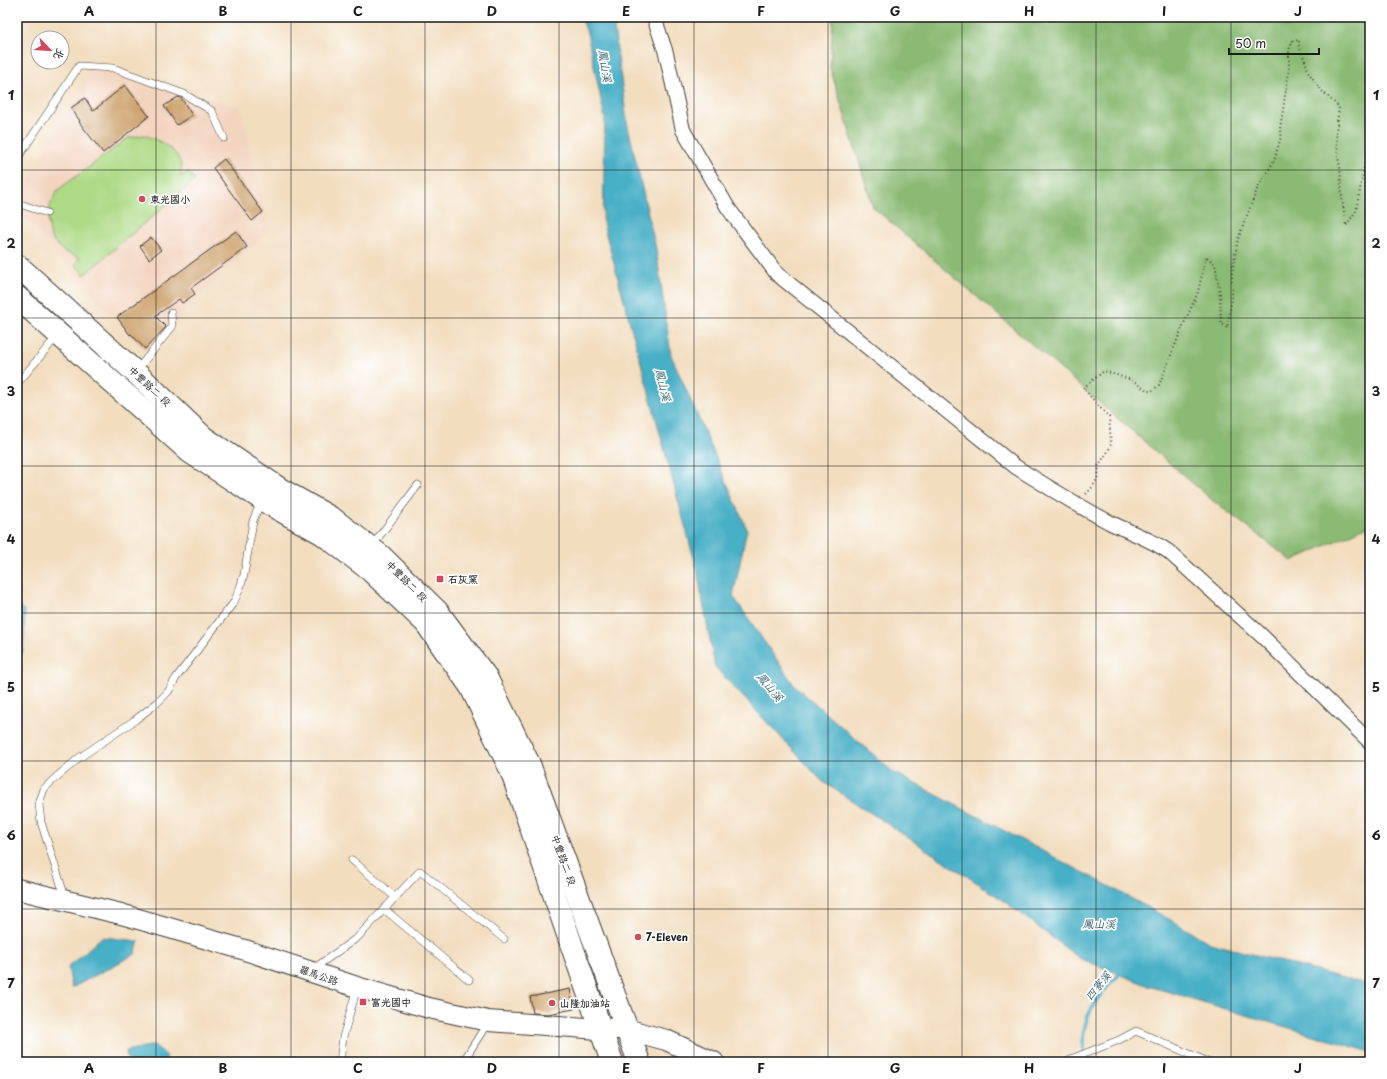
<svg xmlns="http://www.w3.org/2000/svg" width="1387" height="1079" font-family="'Playpen Sans','LXGW WenKai TC',sans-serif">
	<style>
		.built { fill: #f3d4bf }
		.green { fill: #aeda86; stroke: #657b51 }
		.forest { fill: #8aba73; stroke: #536b48 }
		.water { fill: #47afc6; stroke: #326671 }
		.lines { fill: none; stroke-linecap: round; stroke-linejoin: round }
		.stream { stroke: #47afc6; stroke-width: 3.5 }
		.building { fill: #cca16c }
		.service-casing { stroke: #3c3934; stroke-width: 8 }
		.minor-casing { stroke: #3c3934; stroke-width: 16 }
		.secondary-casing { stroke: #3c3934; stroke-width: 22 }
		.primary-casing { stroke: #3c3934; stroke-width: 24 }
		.path { stroke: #3c3934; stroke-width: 2; stroke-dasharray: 1 3; stroke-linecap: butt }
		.service { stroke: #fff; stroke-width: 7 }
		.minor { stroke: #fff; stroke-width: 14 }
		.secondary { stroke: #fff; stroke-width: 20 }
		.primary { stroke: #fff; stroke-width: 22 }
		.grid { fill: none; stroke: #1c1c1c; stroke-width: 1; stroke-opacity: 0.55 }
		.poi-dot { fill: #d1495b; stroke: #fff; stroke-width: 1.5 }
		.labels { text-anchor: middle; stroke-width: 3.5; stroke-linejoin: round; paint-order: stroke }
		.poi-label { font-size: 10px; font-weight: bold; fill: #1c1c1c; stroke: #fff; text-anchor: start }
		.street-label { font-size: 10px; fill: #1c1c1c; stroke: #fff }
		.water-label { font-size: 11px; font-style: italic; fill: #2f5e68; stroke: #fff }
		.neatline { fill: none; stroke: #1c1c1c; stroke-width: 1.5 }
		.grid-label { font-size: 13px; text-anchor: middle; font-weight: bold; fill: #1c1c1c }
	</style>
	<rect width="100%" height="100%" fill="#fff"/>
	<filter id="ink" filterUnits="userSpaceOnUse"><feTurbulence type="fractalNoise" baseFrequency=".025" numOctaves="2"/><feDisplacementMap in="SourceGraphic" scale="8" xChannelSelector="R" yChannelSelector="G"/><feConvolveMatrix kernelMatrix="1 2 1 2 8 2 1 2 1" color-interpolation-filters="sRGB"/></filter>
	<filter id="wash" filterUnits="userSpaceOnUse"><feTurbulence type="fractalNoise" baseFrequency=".012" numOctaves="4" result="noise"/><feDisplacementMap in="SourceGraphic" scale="16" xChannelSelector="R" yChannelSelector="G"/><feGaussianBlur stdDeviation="0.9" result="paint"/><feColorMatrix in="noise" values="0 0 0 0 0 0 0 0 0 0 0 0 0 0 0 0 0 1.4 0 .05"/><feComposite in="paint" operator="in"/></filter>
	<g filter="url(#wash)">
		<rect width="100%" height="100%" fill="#f2ddbe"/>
		<path class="built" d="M90 67 240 107 270 230 194 300 147 356 26 219 17 216 28 182Z"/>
		<path class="green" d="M144 135C159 140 176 148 181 164 182 168 181 173 180 177L188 172 195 180 84 275 75 264 80 258 63 251 51 238 48 221 50 205 58 190 128 138Z"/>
		<path class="forest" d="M833 17H1370V525L1292 561 1212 500 873 207 830 68Z"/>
		<g class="water">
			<path d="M581 17H611L613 21 627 122 656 249 671 355 747 529 733 596 794 685 893 772 1105 884 1176 923 1210 943 1370 985V1052L1149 986 1079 958 997 896 822 781 715 667 697 570 603 223 605 119 587 33Z"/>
			<path d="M17 603 25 612 23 651 17 659Z"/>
			<path d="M102 937 139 941 135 954 72 988 68 967Z"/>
			<path d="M154 1045 166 1055 167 1062H128L126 1051Z"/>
		</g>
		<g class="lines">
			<path class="stream" d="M1086 1062C1085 1055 1083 1047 1083 1040 1084 1010 1103 990 1123 971"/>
		</g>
		<g id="blocks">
			<g class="building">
				<path d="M125 85 149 116 103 153 79 122 80 121 71 108 85 98 93 111Z"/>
				<path d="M178 97 181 98 192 115 177 125 164 106Z"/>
				<path d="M224 159 263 212 252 221 213 168Z"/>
				<path d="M236 231 247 247 191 288 195 294 182 303 179 299 155 316 166 327 145 349 131 334 130 335 117 317Z"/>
				<path d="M151 237 161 250 149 259 140 246Z"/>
				<path d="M570 989 574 1009 548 1014 533 1013 530 997Z"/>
			</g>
		</g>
	</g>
	<g filter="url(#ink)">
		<use href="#blocks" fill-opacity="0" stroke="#3c3934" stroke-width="1"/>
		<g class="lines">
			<defs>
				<g id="service">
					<path d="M17 159 79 66 113 68 184 94 212 111 224 138"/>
					<path d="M17 203 47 213"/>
					<path d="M137 370 172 327 171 313"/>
					<path d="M17 384 53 341 58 339"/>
					<path d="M372 546 418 485"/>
					<path d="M352 860 395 897"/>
					<path d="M65 897 41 822 39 804 44 789 53 780 79 758 135 720 157 703 168 692 176 678 234 602 240 588 244 575 253 521 261 501"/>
					<path d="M384 909 469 980"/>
					<path d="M313 969 358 937 420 871 504 939"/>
					<path d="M340 1062 343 1037 357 988"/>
					<path d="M456 1062 466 1057 488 1022"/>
					<path d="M1068 1062 1071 1059 1119 1040 1136 1031 1208 1062"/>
				</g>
				<path id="minor" d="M654 17 666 53 683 130 728 208 777 274 1016 467C1046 486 1077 505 1109 522 1129 532 1151 539 1169 552L1262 636 1370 742"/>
				<path id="secondary" d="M17 889 121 914 245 950 357 987 429 1008 488 1021 600 1029H626L666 1040 714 1062"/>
				<g id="primary">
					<path d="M17 265 135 372 203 437 280 489 333 519 381 556 437 611 486 677 529 764 639 1062"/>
					<path d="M17 297 190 452 271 505 323 534 370 570 426 623 471 687 511 770 612 1062"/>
				</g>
			</defs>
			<use href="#service" class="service-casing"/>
			<use href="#minor" class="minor-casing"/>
			<use href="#secondary" class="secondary-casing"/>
			<use href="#primary" class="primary-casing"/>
			<path class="path" d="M1086 494C1093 487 1101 477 1098 466L1109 450 1111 444 1109 417C1100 408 1092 398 1083 388L1104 371 1129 379 1148 391H1152L1159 385 1182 328 1198 292 1206 256 1215 264 1220 294 1221 322 1227 328 1232 299V272L1238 239 1258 187 1274 161 1282 133 1280 129 1289 70V50L1293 41 1299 40V46L1305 61 1309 73 1321 90 1339 107 1336 132 1338 158 1340 167 1342 199 1346 226 1356 211 1364 168 1370 152"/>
			<use href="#service" class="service"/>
			<use href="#minor" class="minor"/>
			<use href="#secondary" class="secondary"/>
			<use href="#primary" class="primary"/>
		</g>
	</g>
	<path class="grid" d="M156 17V1062M291 17V1062M425 17V1062M559 17V1062M694 17V1062M828 17V1062M962 17V1062M1096 17V1062M1231 17V1062M17 170H1370M17 318H1370M17 466H1370M17 613H1370M17 761H1370M17 909H1370"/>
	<g class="poi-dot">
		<circle cx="142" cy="199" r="4"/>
		<rect x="436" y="575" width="8" height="8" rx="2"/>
		<circle cx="638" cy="937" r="4"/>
		<rect x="359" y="998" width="8" height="8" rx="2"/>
		<circle cx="552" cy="1003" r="4"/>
	</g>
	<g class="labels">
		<g class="poi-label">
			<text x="150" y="203">東光國小</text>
			<text x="448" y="583">石灰窯</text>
			<text x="646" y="941">7-Eleven</text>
			<text x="371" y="1006">富光國中</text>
			<text x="560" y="1007">山隆加油站</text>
		</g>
		<g class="street-label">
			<text transform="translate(150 386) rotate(43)" y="4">中豐路二 段</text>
			<text transform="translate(407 581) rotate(45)" y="4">中豐路二 段</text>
			<text transform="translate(564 860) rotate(70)" y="4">中豐路二 段</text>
			<text transform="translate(319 975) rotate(19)" y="4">羅馬公路</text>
		</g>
		<g class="water-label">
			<text transform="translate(605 66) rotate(81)" y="4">鳳山溪</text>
			<text transform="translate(663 385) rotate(76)" y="4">鳳山溪</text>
			<text transform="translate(770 687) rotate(50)" y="4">鳳山溪</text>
			<text x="1099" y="928">鳳山溪</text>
			<text transform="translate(1098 986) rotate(-50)" y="4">四寮溪</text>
		</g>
	</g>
	<rect width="1387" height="1079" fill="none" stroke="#fff" stroke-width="44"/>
	<g transform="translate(50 50) rotate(115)"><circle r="19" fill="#ffffff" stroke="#a4a4a4"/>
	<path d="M0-3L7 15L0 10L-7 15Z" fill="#d1495b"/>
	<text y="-6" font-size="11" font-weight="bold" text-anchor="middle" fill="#1c1c1c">北</text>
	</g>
	<path d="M1229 48v6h90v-6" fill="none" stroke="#1c1c1c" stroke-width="2"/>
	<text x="1235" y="48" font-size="12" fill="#1c1c1c" stroke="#ffffff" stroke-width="3" paint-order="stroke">50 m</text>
	<rect x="22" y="22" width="1343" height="1035" class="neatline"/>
	<g class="grid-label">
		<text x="89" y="16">A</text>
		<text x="223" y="16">B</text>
		<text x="358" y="16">C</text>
		<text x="492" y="16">D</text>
		<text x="626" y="16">E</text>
		<text x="761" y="16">F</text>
		<text x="895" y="16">G</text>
		<text x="1029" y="16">H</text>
		<text x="1164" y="16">I</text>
		<text x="1298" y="16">J</text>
		<text x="11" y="100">1</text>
		<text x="1376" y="100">1</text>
		<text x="11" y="248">2</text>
		<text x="1376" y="248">2</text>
		<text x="11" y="396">3</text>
		<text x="1376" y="396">3</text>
		<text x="11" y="544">4</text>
		<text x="1376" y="544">4</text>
		<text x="11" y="692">5</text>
		<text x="1376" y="692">5</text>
		<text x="11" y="840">6</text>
		<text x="1376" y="840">6</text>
		<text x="11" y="988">7</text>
		<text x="1376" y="988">7</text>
		<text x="89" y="1073">A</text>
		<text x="223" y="1073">B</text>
		<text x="358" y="1073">C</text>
		<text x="492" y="1073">D</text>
		<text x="626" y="1073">E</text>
		<text x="761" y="1073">F</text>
		<text x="895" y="1073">G</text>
		<text x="1029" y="1073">H</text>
		<text x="1164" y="1073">I</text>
		<text x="1298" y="1073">J</text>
	</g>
</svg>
